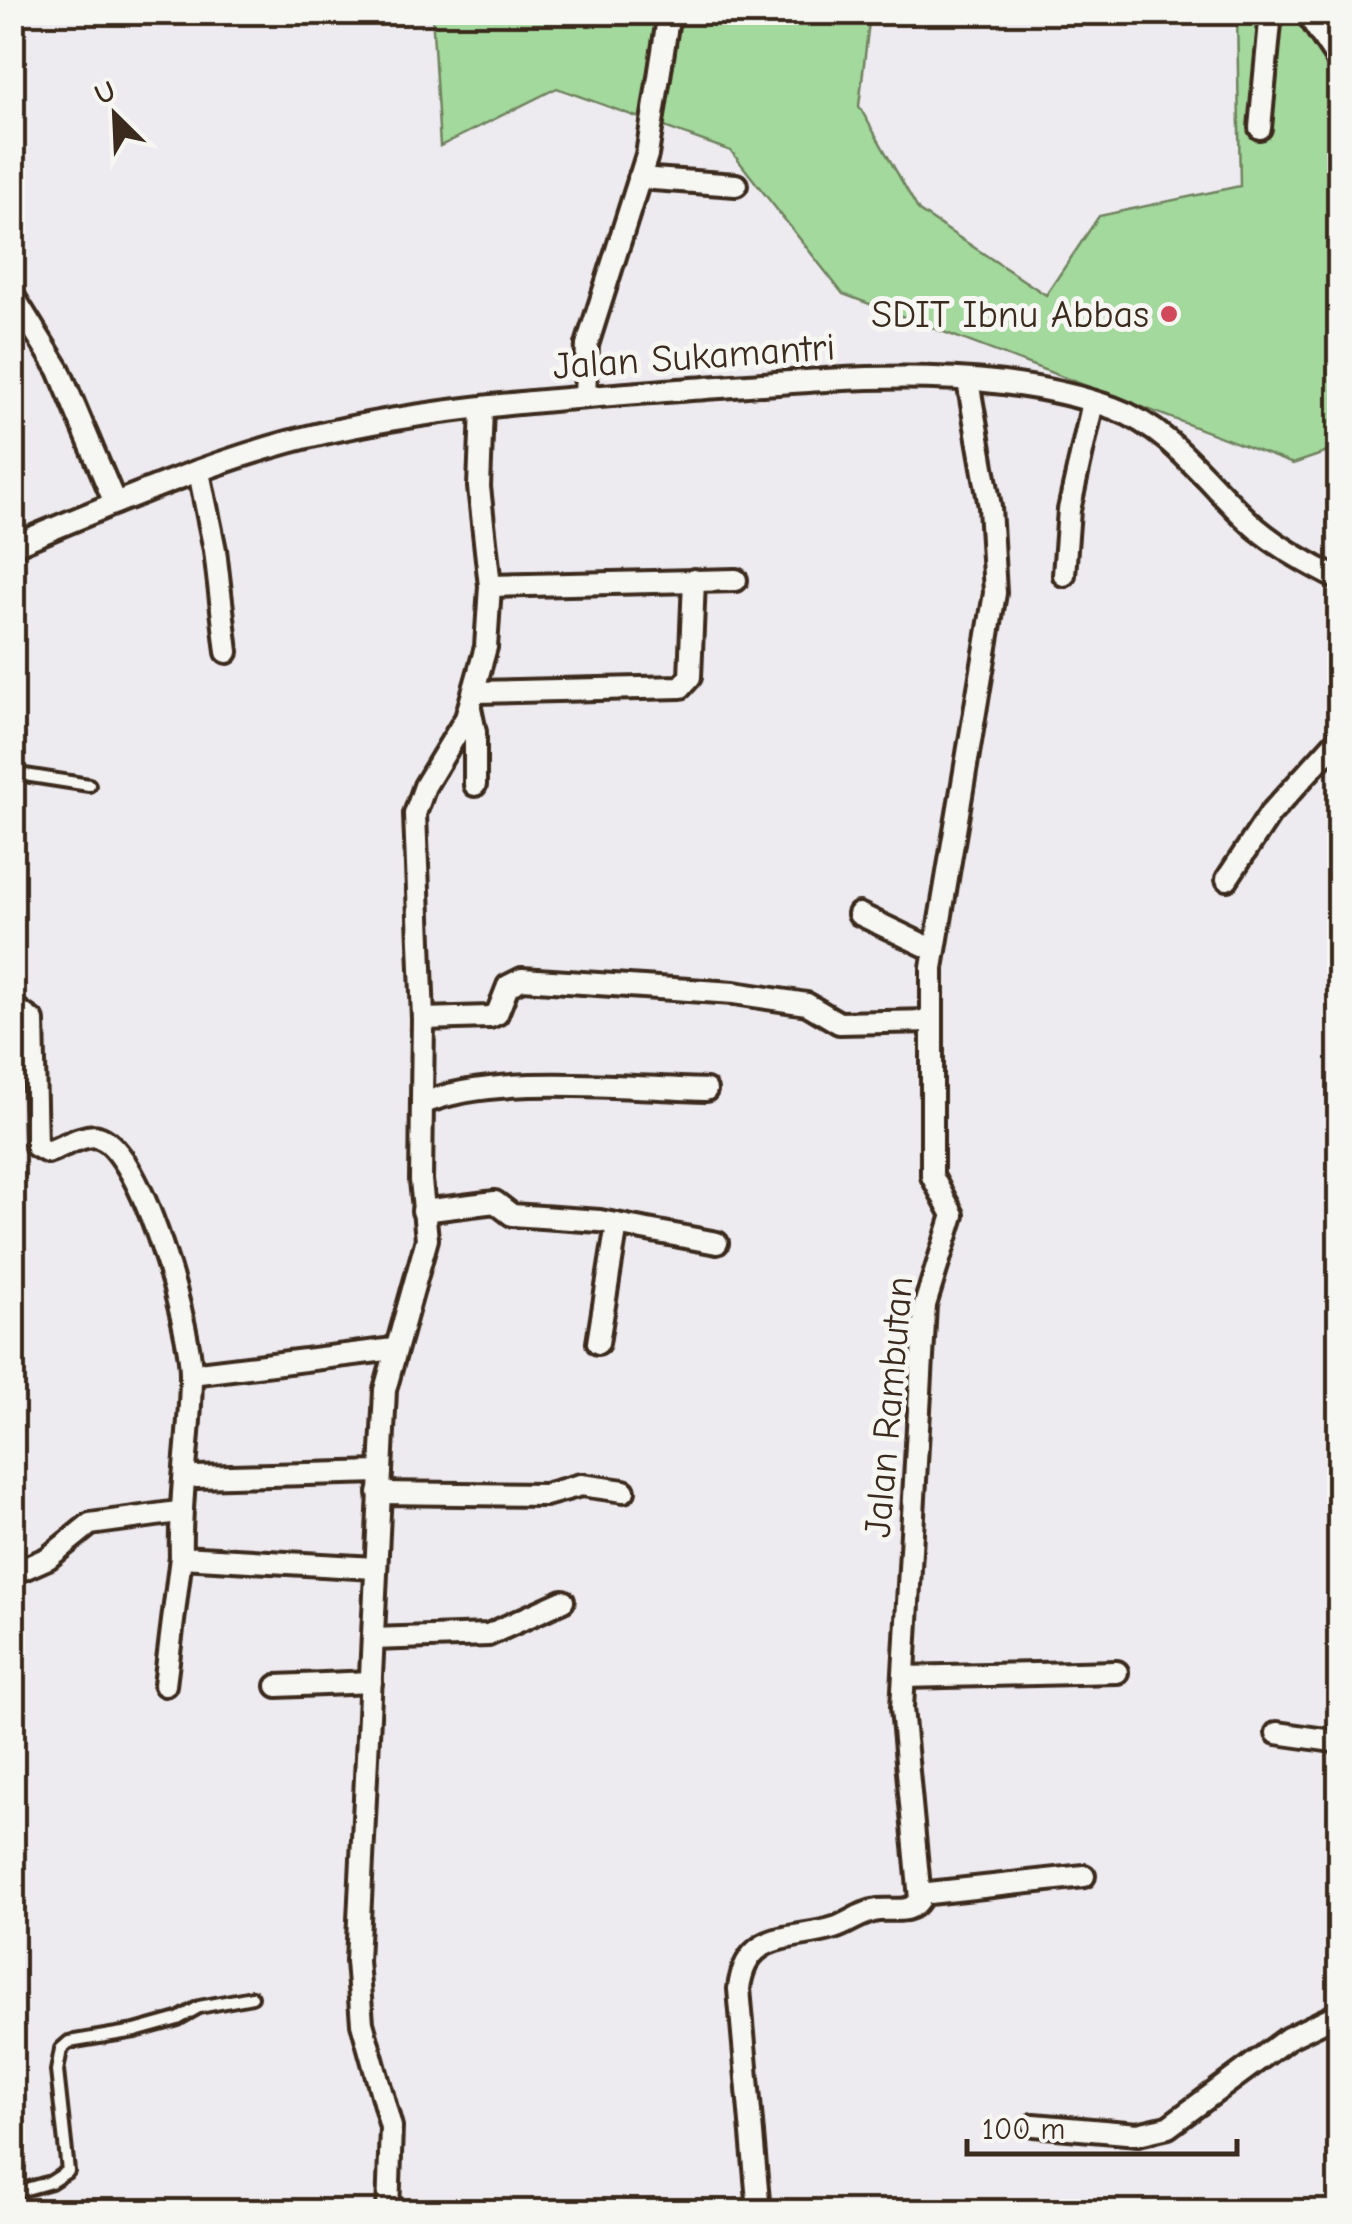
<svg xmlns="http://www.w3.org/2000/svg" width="1352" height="2224" font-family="'Comic Neue',sans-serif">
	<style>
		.green { fill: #a3d99d; stroke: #6f825e; stroke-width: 2.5 }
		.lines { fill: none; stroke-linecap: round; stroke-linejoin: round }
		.lane-casing { stroke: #3b2a1e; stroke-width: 18 }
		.street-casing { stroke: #3b2a1e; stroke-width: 28 }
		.lane { stroke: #f6f6f2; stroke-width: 10 }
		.street { stroke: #f6f6f2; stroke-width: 20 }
		.poi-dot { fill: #d1495b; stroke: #f6f6f2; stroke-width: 4 }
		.labels { text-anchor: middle; stroke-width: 10; stroke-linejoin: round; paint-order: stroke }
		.poi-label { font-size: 38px; fill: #3b2a1e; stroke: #f6f6f2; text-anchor: end }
		.street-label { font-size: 38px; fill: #3b2a1e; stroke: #f6f6f2 }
	</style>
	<rect width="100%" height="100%" fill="#edeaf0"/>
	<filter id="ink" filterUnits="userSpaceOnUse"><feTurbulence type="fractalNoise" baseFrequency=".01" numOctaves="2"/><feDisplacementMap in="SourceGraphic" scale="20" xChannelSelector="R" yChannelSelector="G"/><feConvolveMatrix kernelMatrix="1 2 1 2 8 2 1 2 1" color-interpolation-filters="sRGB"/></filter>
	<g filter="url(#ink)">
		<path class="green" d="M432 13H870L859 106 919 211 1046 295 1099 216 1240 186 1237 13H1339V448L1293 464 843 294 731 151 557 88 440 146Z"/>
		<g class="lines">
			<defs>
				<g id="lane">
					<path d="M12 773 89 785"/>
					<path d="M12 2193 51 2182 68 2171 57 2071 61 2049 69 2042 135 2031 178 2019 199 2007 252 1997"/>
				</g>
				<g id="street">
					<path d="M1306 12 1340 63"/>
					<path d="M1260 128 1271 12"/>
					<path d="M639 178 736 185"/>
					<path d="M12 294 59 370 115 503"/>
					<path d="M585 396 587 345 647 155 669 12"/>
					<path d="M199 472 215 550 227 652"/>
					<path d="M12 546C103 508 194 468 288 442 414 408 548 400 678 390 816 381 981 360 1113 408 1174 430 1209 487 1256 528 1281 549 1311 565 1340 580"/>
					<path d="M1064 575 1069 510 1093 402"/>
					<path d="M490 586 736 580"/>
					<path d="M476 692 681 687 690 677 694 580"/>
					<path d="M470 708 475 732V785"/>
					<path d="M1227 879 1270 814 1340 737"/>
					<path d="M859 914 934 950"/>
					<path d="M12 1006 33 1021 36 1146 47 1152C60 1148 85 1133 98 1137 142 1149 191 1330 191 1374 191 1435 179 1495 181 1557L375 1568"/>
					<path d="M423 1019 490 1017 497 1014 508 986 522 979 734 993 807 1004 839 1023 931 1021"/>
					<path d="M422 1104C491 1073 628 1088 706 1090"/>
					<path d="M423 1211 495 1202 512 1215 600 1221 717 1243"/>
					<path d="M598 1343 617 1224"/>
					<path d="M191 1374 394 1349"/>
					<path d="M196 1477 381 1472"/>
					<path d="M379 1493 545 1495 581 1485 624 1491"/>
					<path d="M12 1574 48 1558 90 1524 178 1512"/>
					<path d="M373 1639 488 1635 563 1601"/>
					<path d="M904 1677 1117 1672"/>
					<path d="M165 1685 181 1557"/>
					<path d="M277 1686 371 1682"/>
					<path d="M1277 1733 1340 1742"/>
					<path d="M920 1894 1084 1876"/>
					<path d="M1034 2125 1138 2134 1168 2127 1288 2038 1340 2013"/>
					<path d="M388 2212 391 2127 362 2023 357 1961 385 1390 427 1239 421 1180 423 1019 415 814 425 786 466 718 486 647 490 586 479 487 482 408"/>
					<path d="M759 2212 739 1989C746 1929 792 1941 834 1928 850 1923 861 1912 878 1910 894 1908 910 1915 920 1899L902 1708 925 1305 953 1215 932 1176V968L995 593 990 507 968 381"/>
				</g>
			</defs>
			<use href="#lane" class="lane-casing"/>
			<use href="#street" class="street-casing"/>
			<use href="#lane" class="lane"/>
			<use href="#street" class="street"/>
		</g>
	</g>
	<circle class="poi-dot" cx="1169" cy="314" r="10"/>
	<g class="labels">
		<g class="poi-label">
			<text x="1149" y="327">SDIT Ibnu Abbas</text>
		</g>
		<g class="street-label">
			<text transform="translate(694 356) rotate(-4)" y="13">Jalan Sukamantri</text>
			<text transform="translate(888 1407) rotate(-85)" y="13">Jalan Rambutan</text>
		</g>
	</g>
	<rect width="1352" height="2224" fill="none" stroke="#f6f6f2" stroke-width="50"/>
	<rect x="25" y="25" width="1302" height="2174" fill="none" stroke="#3b2a1e" stroke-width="4" filter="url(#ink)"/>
	<g transform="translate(115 115) rotate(336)" stroke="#f6f6f2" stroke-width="8" paint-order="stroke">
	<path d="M0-8L18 38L0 25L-18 38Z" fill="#3b2a1e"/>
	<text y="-15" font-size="28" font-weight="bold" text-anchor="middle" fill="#3b2a1e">U</text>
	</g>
	<path d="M967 2139v15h270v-15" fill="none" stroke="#3b2a1e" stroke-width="5"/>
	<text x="982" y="2139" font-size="30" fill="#3b2a1e" stroke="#f6f6f2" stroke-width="8" paint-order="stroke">100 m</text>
</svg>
